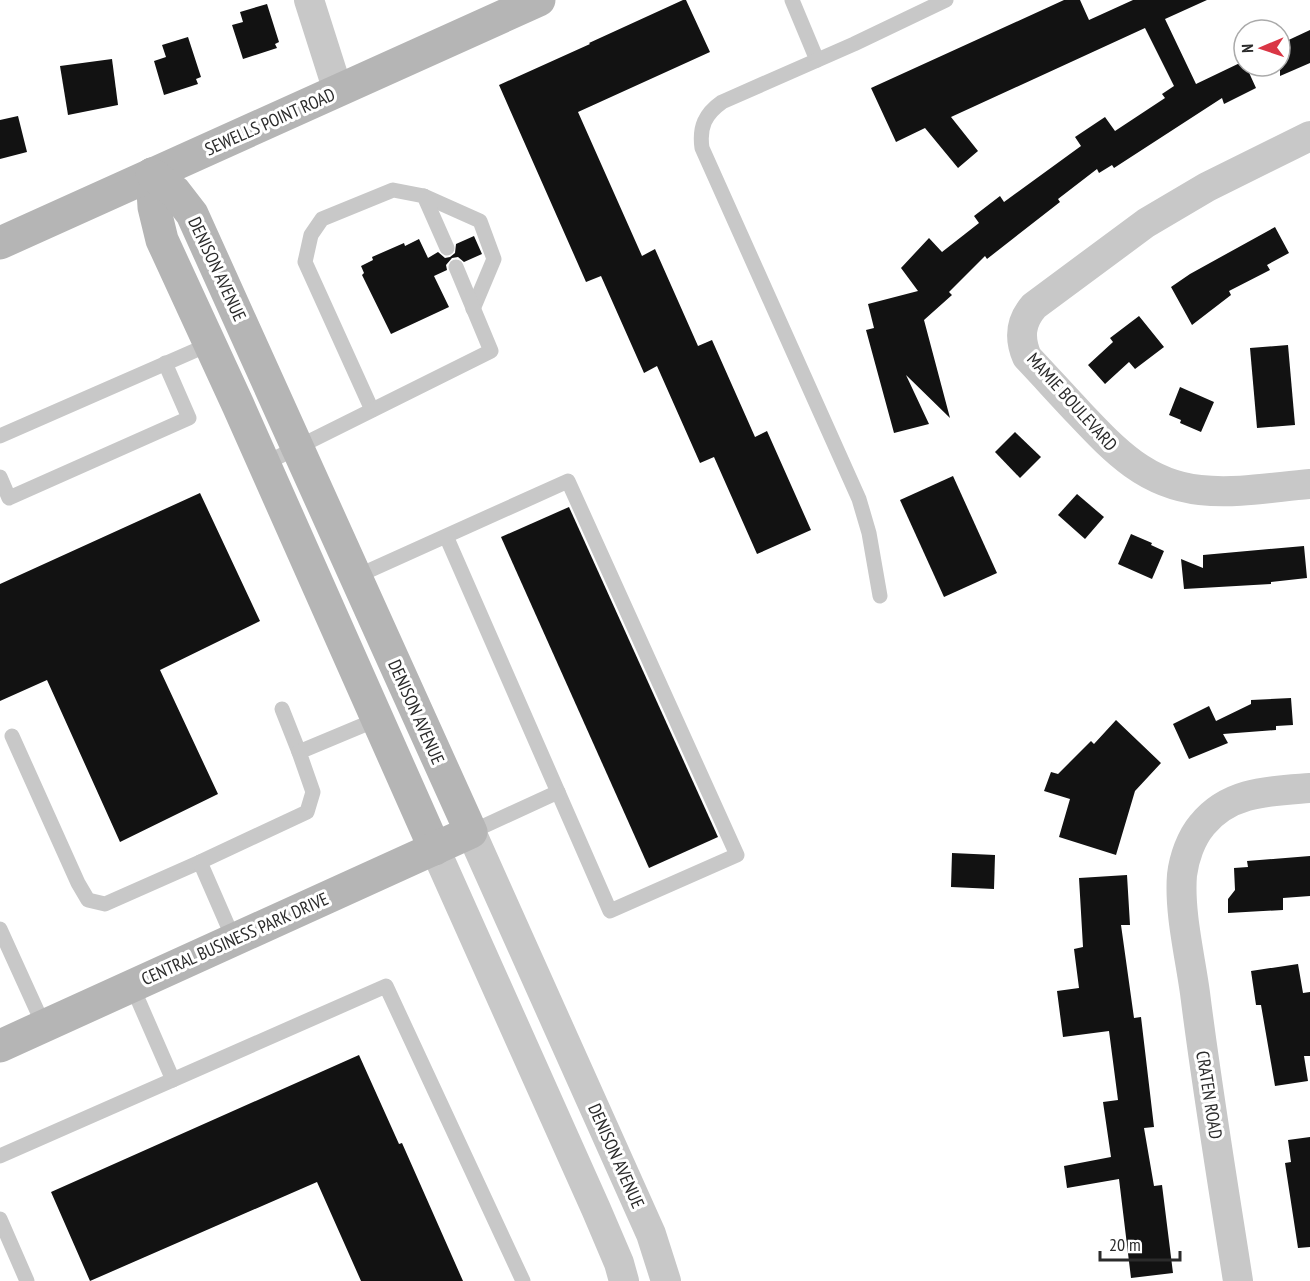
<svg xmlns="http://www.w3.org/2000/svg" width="1310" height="1281" font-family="'PT Sans Narrow',sans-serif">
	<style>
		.building { fill: #121212 }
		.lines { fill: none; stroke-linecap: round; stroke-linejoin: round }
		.lane { stroke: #c8c8c8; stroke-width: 15 }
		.street { stroke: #c8c8c8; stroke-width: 30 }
		.secondary { stroke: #b5b5b5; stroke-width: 33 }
		.labels { text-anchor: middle; stroke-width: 6; stroke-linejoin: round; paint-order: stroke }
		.street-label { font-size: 18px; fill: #2b2b2b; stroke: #fff }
	</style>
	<rect width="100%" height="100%" fill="#fff"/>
	<g class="building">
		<path d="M683 0H686L710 52 578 112 642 256 655 249 698 346 712 340 755 437 767 431 811 530 757 554 714 457 700 463 657 366 644 373 601 276 586 282 499 85 590 44 589 43Z"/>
		<path d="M1064 0H1080L1089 20 1133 0H1207L1165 19 1196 84 1244 61V66H1246L1256 88 1224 104 1222 98 1114 168 1112 165 1099 173 1097 169 1058 199 1060 202 987 259 985 256 949 292 952 295 924 320 950 418 906 375 929 424 894 433 866 330 874 328 868 304 918 291 901 268 929 238 942 252 979 223 974 216 1000 196 1004 202 1081 146 1075 137 1105 117 1115 131 1165 98 1162 94 1174 86 1145 28 951 117 978 151 958 168 925 128 896 142 871 88Z"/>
		<path d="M267 4 279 42 275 44 277 48 243 59 232 25 243 22 240 12Z"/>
		<path d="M1310 30V63L1280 76V44Z"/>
		<path d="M188 37 201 77 196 79 198 84 164 95 154 61 166 57 162 45Z"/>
		<path d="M112 59 118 105 68 115 60 66Z"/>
		<path d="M18 116 27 152 0 159V120Z"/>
		<path d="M1275 227 1289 253 1267 265 1270 270 1229 291 1231 295 1192 325 1171 287 1190 274Z"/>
		<path d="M474 236 482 254 464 262 458 257 452 258 446 265 447 270 434 276 449 307 391 334 362 275 364 273 361 266 373 260 372 257 404 243 405 246 419 239 428 258 438 252 445 258 450 257 455 253 456 244Z"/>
		<path d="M1139 316 1164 347 1135 369 1129 362 1105 384 1088 365 1113 342 1110 338Z"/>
		<path d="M1288 345 1295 425 1257 428 1250 348Z"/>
		<path d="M1180 387 1214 402 1201 432 1180 423 1181 420 1169 415Z"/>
		<path d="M1015 432 1041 457 1020 478 995 452Z"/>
		<path d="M953 476 997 573 944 597 900 500Z"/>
		<path d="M200 493 260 621 160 670 218 794 120 842 47 680 0 701V584Z"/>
		<path d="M1077 494 1104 517 1085 539 1058 515Z"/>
		<path d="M569 507 718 837 649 868 501 537Z"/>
		<path d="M1131 534 1152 543 1151 545 1164 551 1152 579 1118 564Z"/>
		<path d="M1304 546 1307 578 1271 582V584L1184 589 1181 559 1203 568V555Z"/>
		<path d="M1291 698 1293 725 1276 726V730L1223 734 1228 743 1189 759 1173 724 1209 706 1216 721 1251 704V700Z"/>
		<path d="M1116 720 1161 763 1135 791 1116 855 1059 837 1070 799 1044 791 1051 772 1058 774 1091 741 1094 744Z"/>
		<path d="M952 853 995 855 994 889 951 887Z"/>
		<path d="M1310 856V896L1283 898V910L1228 913V899L1235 890 1234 868 1248 867 1247 861Z"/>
		<path d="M1127 875 1130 925H1121L1134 1018 1141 1017 1154 1127 1144 1128 1154 1186 1162 1185 1173 1273 1131 1278 1119 1179 1067 1188 1064 1166 1111 1157 1103 1102 1118 1100 1109 1031 1063 1037 1057 991 1079 988 1074 949 1083 947 1079 878Z"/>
		<path d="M1298 964 1303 993 1310 992V1056H1304L1308 1081 1275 1086 1261 1005H1256L1251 971Z"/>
		<path d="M359 1055 399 1144 402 1143 463 1281H361L317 1182 90 1281 51 1192Z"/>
		<path d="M1310 1137V1247L1298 1248 1285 1163 1291 1162 1288 1140Z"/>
	</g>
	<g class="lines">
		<g class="lane">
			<path d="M792 0 817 60"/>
			<path d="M424 196 480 221 494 259 473 309"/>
			<path d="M372 410 305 262 311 235 322 219 393 190 424 196 447 248"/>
			<path d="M0 436 210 344"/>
			<path d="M264 464 491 351 456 267"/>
			<path d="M0 477 9 498 189 418 165 363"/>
			<path d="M355 577 568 481 737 855 610 911 446 536"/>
			<path d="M880 596 869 533 859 499 702 148C699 127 705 114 722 102L854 44 946 0"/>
			<path d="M282 709 299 752"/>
			<path d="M12 736 78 883 88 900 105 904 200 862"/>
			<path d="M471 832 558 792"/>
			<path d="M0 929 44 1026"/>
			<path d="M234 940 200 862 307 812 313 792 299 752 378 719"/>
			<path d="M132 986 173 1080"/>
			<path d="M0 1156 386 986 523 1281"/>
			<path d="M0 1219 27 1281"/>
		</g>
		<g class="street">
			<path d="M309 0 338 91"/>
			<path d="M1310 136 1207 187 1146 223 1034 306C1020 322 1019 338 1027 357 1045 376 1062 395 1080 414 1115 451 1146 484 1200 490 1236 494 1274 487 1310 484"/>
			<path d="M471 832 651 1234 666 1281"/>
			<path d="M435 849 596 1209 619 1263 624 1281"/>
			<path d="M1238 1281C1223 1185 1207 1089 1195 993 1190 956 1179 912 1182 875 1184 858 1191 838 1202 825 1229 791 1270 791 1310 788"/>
		</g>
		<g class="secondary">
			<path d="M152 174 154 207 162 240 238 405 435 849"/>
			<path d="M0 243 539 0"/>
			<path d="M0 1046 471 832 192 214 175 192 152 174"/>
		</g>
	</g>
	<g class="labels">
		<g class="street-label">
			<text transform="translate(270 122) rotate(-24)" y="6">SEWELLS POINT ROAD</text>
			<text transform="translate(217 269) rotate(65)" y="6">DENISON AVENUE</text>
			<text transform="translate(1072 402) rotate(48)" y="6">MAMIE BOULEVARD</text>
			<text transform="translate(416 712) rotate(66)" y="6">DENISON AVENUE</text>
			<text transform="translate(235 939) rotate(-24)" y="6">CENTRAL BUSINESS PARK DRIVE</text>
			<text transform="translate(1209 1095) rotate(81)" y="6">CRATEN ROAD</text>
			<text transform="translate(616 1156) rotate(66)" y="6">DENISON AVENUE</text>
		</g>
	</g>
	<g transform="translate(1262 48) rotate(268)"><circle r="28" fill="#ffffff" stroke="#aaaaaa" stroke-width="1.5"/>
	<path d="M0-4.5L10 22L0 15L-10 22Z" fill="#da3645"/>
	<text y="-9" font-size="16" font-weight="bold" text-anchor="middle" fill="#2b2b2b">N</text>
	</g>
	<path d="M1100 1251v9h80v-9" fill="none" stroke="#2b2b2b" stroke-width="3"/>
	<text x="1109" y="1251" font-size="18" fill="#2b2b2b" stroke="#ffffff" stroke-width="4.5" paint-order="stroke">20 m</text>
</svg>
